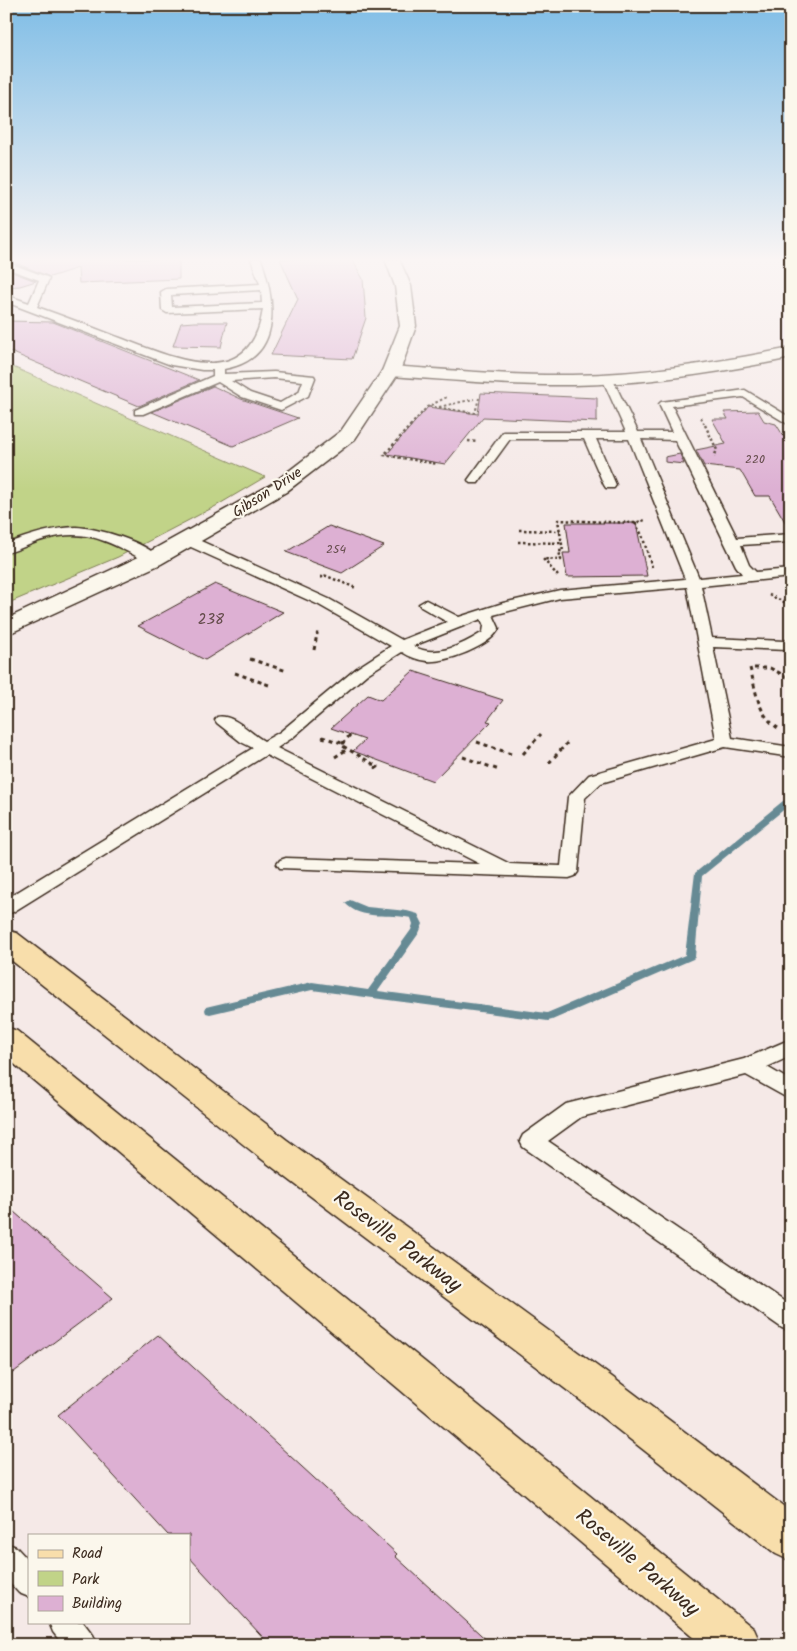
<svg xmlns="http://www.w3.org/2000/svg" width="797" height="1651" font-family="Kalam,sans-serif">
	<style>
		.green { fill: #c1d388; stroke: #7e7e53 }
		.lines { fill: none; stroke-linecap: round; stroke-linejoin: round }
		.stream { fill: #668a94; fill-rule: evenodd }
		.building { fill: #ddb0d3; stroke: #3b2a1e }
		.lane-casing { stroke: #3b2a1e; stroke-width: 3 }
		.street-casing { stroke: #3b2a1e; stroke-width: 3 }
		.secondary-casing { stroke: #3b2a1e; stroke-width: 3 }
		.primary-casing { stroke: #3b2a1e; stroke-width: 3 }
		.path-far2 { stroke: #3b2a1e; stroke-width: 2; stroke-dasharray: 2.5 2.5; stroke-linecap: butt }
		.path-far1 { stroke: #3b2a1e; stroke-width: 2.5; stroke-dasharray: 2.5 2.5; stroke-linecap: butt }
		.path { stroke: #3b2a1e; stroke-width: 3; stroke-dasharray: 4 4; stroke-linecap: butt }
		.lane { fill: #fbf7ec; fill-rule: evenodd }
		.street { fill: #fbf7ec; fill-rule: evenodd }
		.secondary { fill: #fbf7ec; fill-rule: evenodd }
		.primary { fill: #f8deab; fill-rule: evenodd }
		.labels { text-anchor: middle; stroke-width: 4.5; stroke-linejoin: round; paint-order: stroke }
		.far-number-label { font-size: 12px; fill: #644c4b }
		.far-street-label { font-size: 15px; fill: #3b2a1e; stroke: #fbf7ec }
		.number-label { font-size: 15px; fill: #644c4b }
		.near-street-label { font-size: 21px; fill: #3b2a1e; stroke: #fbf7ec }
	</style>
	<rect width="100%" height="100%" fill="#f5e9e7"/>
	<filter id="ink" filterUnits="userSpaceOnUse"><feTurbulence type="fractalNoise" baseFrequency=".02" numOctaves="2"/><feDisplacementMap in="SourceGraphic" scale="10" xChannelSelector="R" yChannelSelector="G"/><feConvolveMatrix kernelMatrix="1 2 1 2 8 2 1 2 1" color-interpolation-filters="sRGB"/></filter>
	<g filter="url(#ink)">
		<path class="green" d="M6 364 265 477 216 506 118 557 6 604Z"/>
		<g class="lines">
			<path class="stream" d="M786 800 791 802V808L787 807 702 876 695 957 693 959 552 1020 548 1021 312 990 210 1014 206 1013 205 1010 206 1007 210 1006 312 982 368 990 411 930 413 924 411 918C390 913 361 921 345 903L350 900 367 907 407 911 418 914 423 924 419 933 378 991 547 1013 685 955 695 873 783 801Z"/>
		</g>
		<g class="building">
			<path d="M6 259H179V279L79 283 78 268 50 277Z"/>
			<path d="M280 259H352L363 279 366 318 352 359 271 355 298 299Z"/>
			<path d="M6 270 36 281 20 286 6 287Z"/>
			<path d="M6 321 53 322 199 380 139 406 6 350Z"/>
			<path d="M194 322H227L221 347 173 346 181 323Z"/>
			<path d="M213 386 241 399 298 418 233 446 152 412Z"/>
			<path d="M481 393 597 398V422L483 417 445 464 387 454 428 407 478 414Z"/>
			<path d="M758 411 764 421 776 424 791 448V532L770 496H755L740 470 704 466 696 450 726 444 712 419H728L724 412Z"/>
			<path d="M680 454 684 464 665 462V457Z"/>
			<path d="M566 523H636L647 576 567 577 563 553H570Z"/>
			<path d="M329 526 384 546 342 573 286 552Z"/>
			<path d="M215 584 283 612 205 660 138 626Z"/>
			<path d="M413 671 503 700 487 721 491 722 433 781 353 751 365 740 331 728 368 695 381 700Z"/>
			<path d="M6 1205 113 1298 6 1378Z"/>
			<path d="M158 1335 397 1554 395 1556 492 1645H270L189 1557V1535H168L58 1415Z"/>
		</g>
		<g class="lines">
			<defs>
				<g id="lane">
					<path d="M251 259H261C276 302 283 359 224 369V374L274 372 314 376 315 378 308 396 281 410 242 397 218 382 143 414H135V410L213 376V370H202L171 365 6 302V295L29 303 39 280 6 268V262L47 277 49 279 37 307C66 317 94 328 123 339 175 359 251 393 263 309L167 313 162 310 161 292 166 289 260 284ZM261 290 262 303 172 307 171 295ZM274 378 303 381 299 392 280 403 250 393 231 381Z"/>
					<path d="M607 375 612 378 638 432H672L659 404 661 402 745 390 791 418V426L743 397 672 406 737 538 791 534V542L741 545 749 565 756 572 791 569V577L701 586 712 638 784 641 791 639V650H787L713 647 732 738 791 747V757L725 747 601 783 585 798 578 872 575 876 569 878 280 868 277 864 280 860 286 858 480 864 266 755 13 912 6 914V899L253 748 241 742 217 723 215 720 217 717C233 713 251 734 264 741L280 732 357 668 391 646 319 605 182 543 180 540 182 537H192L329 599 402 640 447 622 421 607 419 604 426 600 459 617 503 603 560 590 685 579 629 439H596L616 485 614 488H606L604 485 584 439H510L478 483H470L468 480 503 432H626L602 378ZM641 439 675 440 736 566 742 574 699 578ZM687 587 716 739 589 775 568 797 561 866 510 864 277 748 292 738 367 674 402 652C410 657 418 660 427 661 445 663 492 646 499 628L493 615 560 598ZM481 619 484 626 483 632C462 645 436 659 413 646Z"/>
					<path d="M76 527C97 528 147 542 160 559L153 563 148 562C112 544 88 527 46 539 33 542 20 550 6 553V544C29 535 51 528 76 527Z"/>
					<path d="M791 1039V1056L767 1067 791 1081V1100L746 1075 581 1117 548 1141 791 1306V1331L782 1328 523 1147 520 1141 523 1135 566 1104 744 1059Z"/>
					<path d="M6 1543 16 1547 29 1561V1597L19 1593 6 1579Z"/>
					<path d="M49 1622H83L93 1635 98 1645H63L53 1632Z"/>
				</g>
				<path id="street" d="M791 348V358C719 373 646 384 573 385 512 386 451 380 391 376L385 375 382 371 385 367 391 366C451 370 512 376 573 375 646 374 719 362 791 348Z"/>
				<path id="secondary" d="M385 259H399L411 286 416 326 400 371 355 439 286 492 161 564 6 635V619L145 554 272 484 341 431 382 371 400 326 395 286Z"/>
				<g id="primary">
					<path d="M6 930 17 933 287 1140 612 1377 791 1512V1561L776 1554 584 1403 263 1160 6 956Z"/>
					<path d="M6 1027 17 1031 754 1629 761 1645H702L6 1057Z"/>
				</g>
			</defs>
			<use href="#lane" class="lane-casing"/>
			<use href="#street" class="street-casing"/>
			<use href="#secondary" class="secondary-casing"/>
			<use href="#primary" class="primary-casing"/>
			<g class="path-far2">
				<path d="M429 406 475 413 479 398"/>
				<path d="M439 407 474 399"/>
				<path d="M701 417 705 426"/>
				<path d="M410 426 427 407 447 397"/>
			</g>
			<g class="path-far1">
				<path d="M411 425 384 455 438 464"/>
				<path d="M705 425 717 450 714 457"/>
				<path d="M468 441 477 442"/>
				<path d="M635 523 642 535 652 567"/>
				<path d="M519 530 560 531"/>
				<path d="M518 542 562 543"/>
				<path d="M558 576 543 559 561 560 559 551H563L558 520 635 523 645 520"/>
				<path d="M321 578 324 575 356 588"/>
				<path d="M769 595 791 605"/>
				<path d="M317 635 318 630"/>
			</g>
			<g class="path">
				<path d="M314 650 317 634"/>
				<path d="M250 659 287 671"/>
				<path d="M235 673 269 685"/>
				<path d="M778 728C757 714 756 690 750 668H770L791 679"/>
				<path d="M350 735 341 745 378 767 372 771"/>
				<path d="M322 737 342 743"/>
				<path d="M477 742 514 755"/>
				<path d="M523 754 541 734"/>
				<path d="M335 757 346 750"/>
				<path d="M463 757 499 770"/>
				<path d="M549 763 567 743"/>
			</g>
			<use href="#lane" class="lane"/>
			<use href="#street" class="street"/>
			<use href="#secondary" class="secondary"/>
			<use href="#primary" class="primary"/>
		</g>
	</g>
	<linearGradient id="sky" x2="0" y2="1"><stop stop-color="#7fbde6"/><stop offset="0.53" stop-color="#faf5f4"/><stop offset="1" stop-color="#faf5f4" stop-opacity="0"/></linearGradient>
	<rect width="797" height="490" fill="url(#sky)"/>
	<g class="labels">
		<g class="far-number-label">
			<text x="755" y="463">220</text>
			<text x="336" y="553">254</text>
		</g>
		<g class="far-street-label">
			<text transform="translate(267 492) rotate(-33)" y="5">Gibson Drive</text>
		</g>
		<g class="number-label">
			<text x="211" y="624">238</text>
		</g>
		<g class="near-street-label">
			<text transform="translate(398 1241) rotate(37)" y="7">Roseville Parkway</text>
			<text transform="translate(638 1562) rotate(40)" y="7">Roseville Parkway</text>
		</g>
	</g>
	<rect width="797" height="1651" fill="none" stroke="#fbf7ec" stroke-width="25"/>
	<rect x="12" y="12" width="772" height="1626" fill="none" stroke="#3b2a1e" stroke-width="2" filter="url(#ink)"/>
	<rect x="28" y="1534" width="162" height="90" fill="#fbf7ec" stroke="#aea59a"/>
	<rect x="38" y="1550" width="25" height="8" fill="#f8deab" stroke="#aea59a"/>
	<text x="72" y="1558" font-size="15" fill="#3b2a1e">Road</text>
	<rect x="38" y="1571" width="25" height="15" fill="#c1d388" stroke="#aea59a"/>
	<text x="72" y="1584" font-size="15" fill="#3b2a1e">Park</text>
	<rect x="38" y="1596" width="25" height="15" fill="#ddb0d3" stroke="#aea59a"/>
	<text x="72" y="1608" font-size="15" fill="#3b2a1e">Building</text>
</svg>
